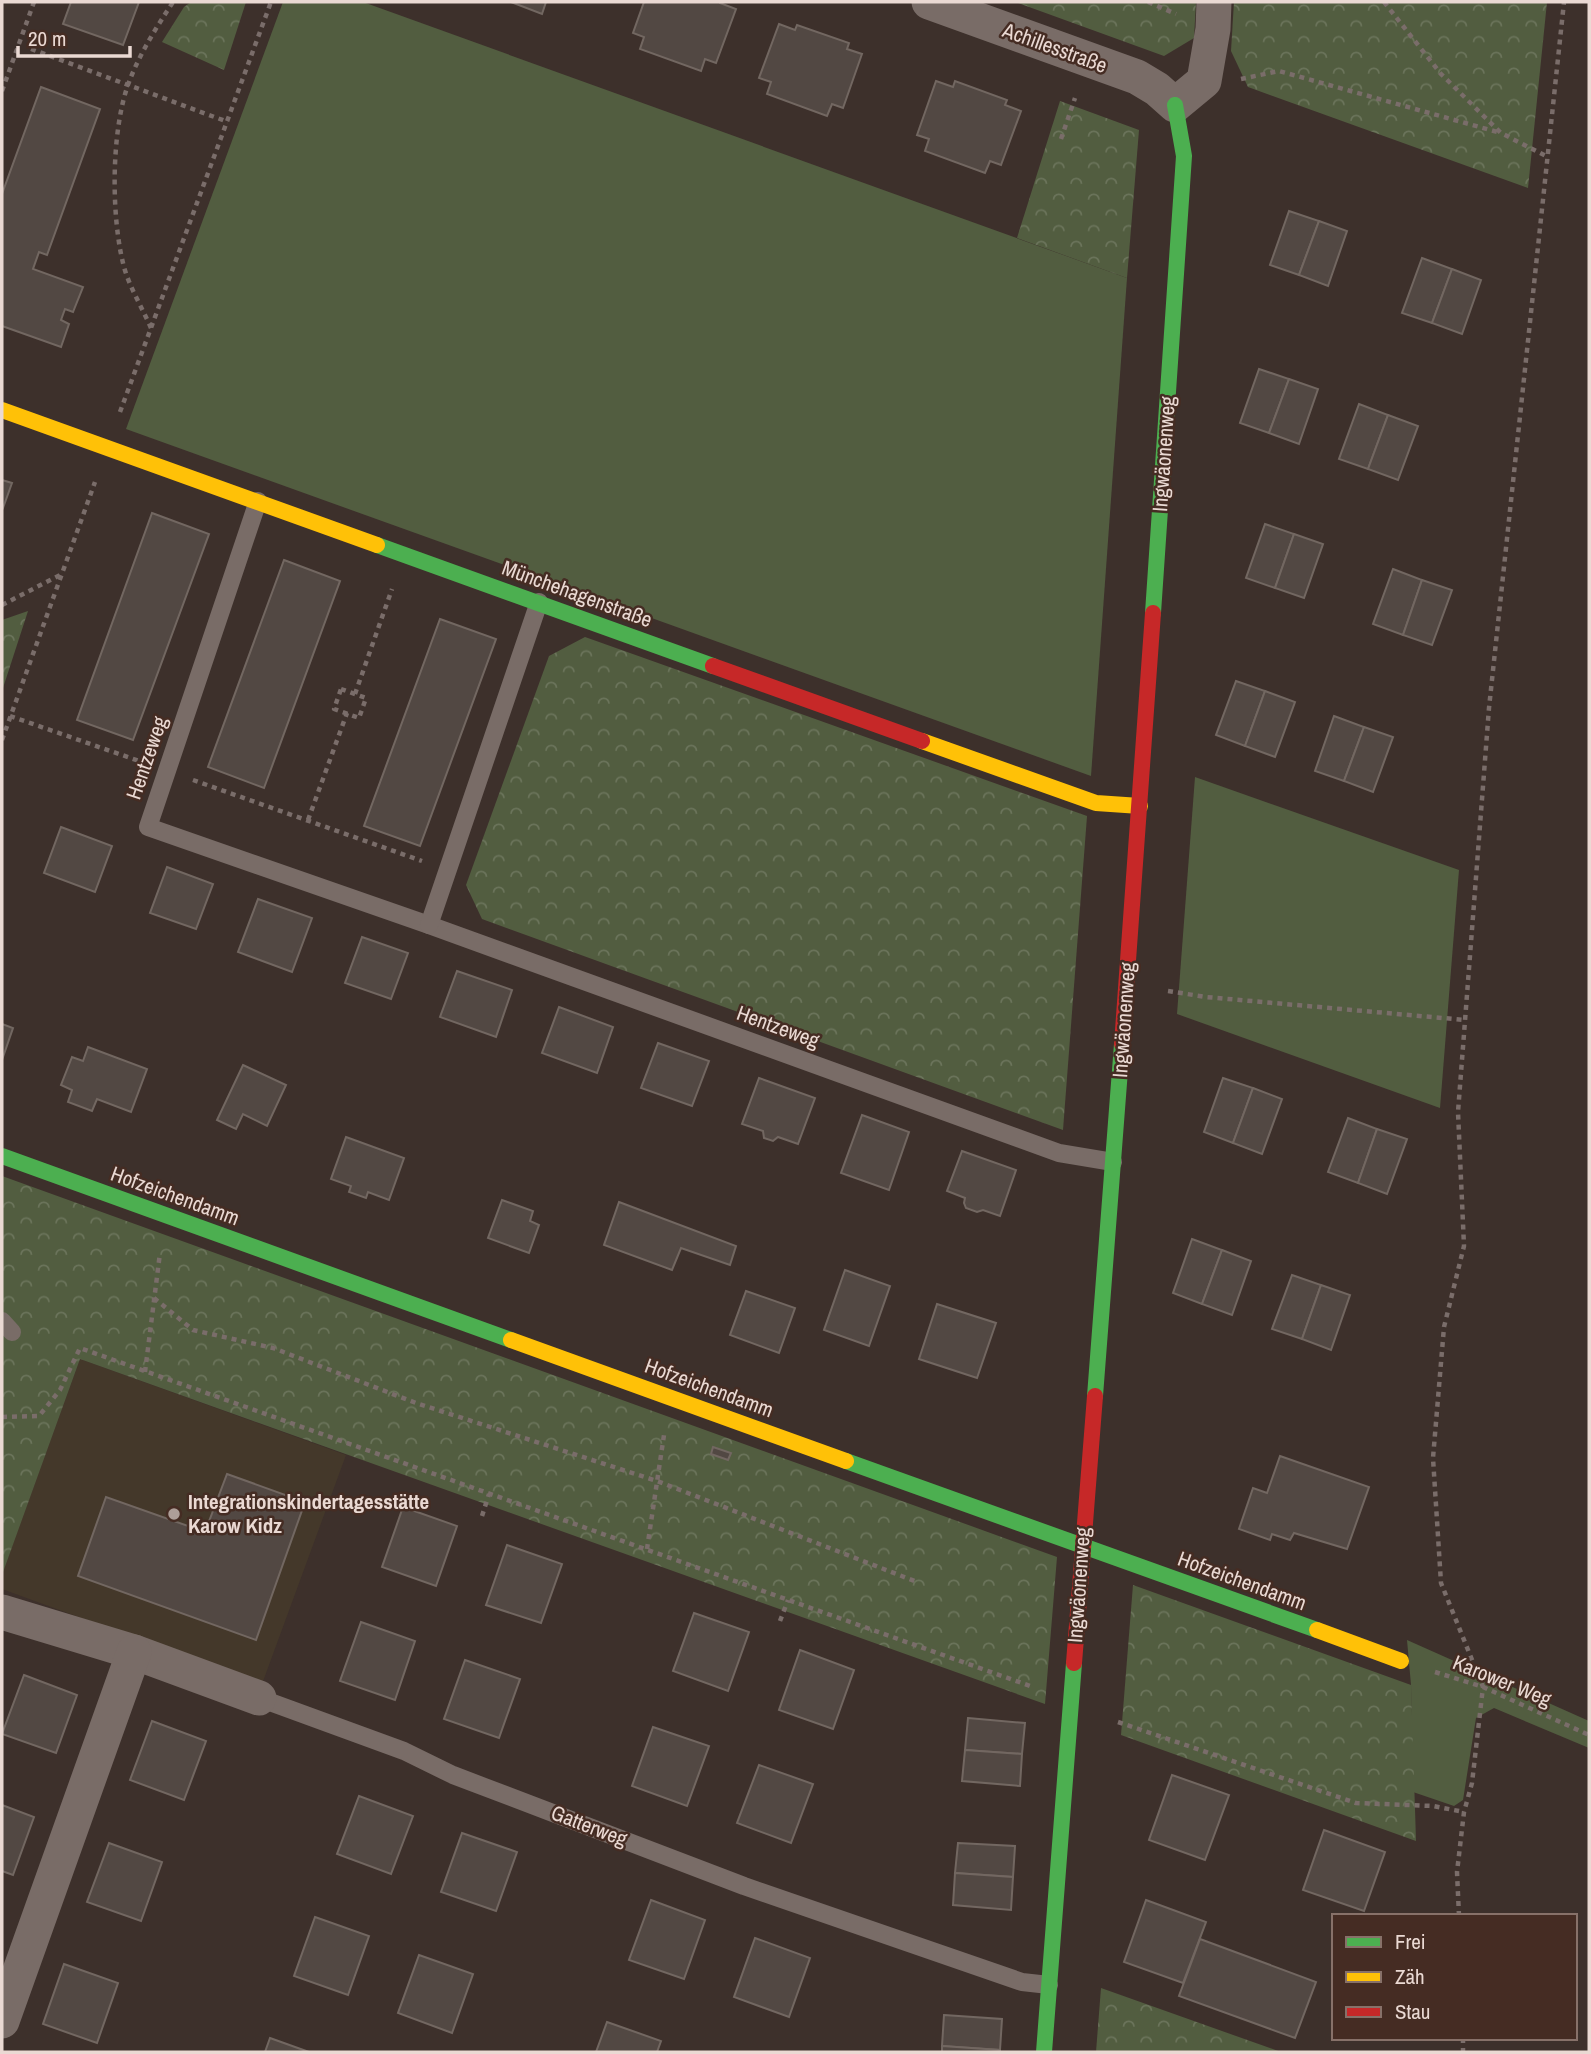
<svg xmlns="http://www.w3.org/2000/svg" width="1591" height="2054" font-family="'Archivo Narrow',sans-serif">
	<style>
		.education { fill: #44382a }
		.grass { fill: #525d40 }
		.park { fill: url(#park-crowns) }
		.building { fill: #524843; stroke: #726761; stroke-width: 2 }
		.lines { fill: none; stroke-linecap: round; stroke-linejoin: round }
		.path { stroke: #7a6d6a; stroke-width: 4.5; stroke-dasharray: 5 5; stroke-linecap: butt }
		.lane { stroke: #796c67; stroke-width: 18 }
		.street { stroke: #796c67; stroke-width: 35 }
		.fast { stroke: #4caf50; stroke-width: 16 }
		.slow { stroke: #ffc107; stroke-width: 16 }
		.jam { stroke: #c62828; stroke-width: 16 }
		.poi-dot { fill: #ad9e98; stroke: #452c23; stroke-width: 2.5 }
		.labels { text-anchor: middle; stroke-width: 5; stroke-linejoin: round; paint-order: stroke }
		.street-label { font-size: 21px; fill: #ead9d3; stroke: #452c23 }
		.poi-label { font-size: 21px; font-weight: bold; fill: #ead9d3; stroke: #452c23; text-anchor: start }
	</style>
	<defs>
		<pattern id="park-crowns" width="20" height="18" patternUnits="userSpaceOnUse" patternTransform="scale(1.75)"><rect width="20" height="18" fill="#525d40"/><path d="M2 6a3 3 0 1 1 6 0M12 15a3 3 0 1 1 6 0" fill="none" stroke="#6b745b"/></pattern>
	</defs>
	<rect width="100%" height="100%" fill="#3d302b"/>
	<path class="education" d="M80 1359 346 1455 262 1684 2 1589V1574Z"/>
	<g class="grass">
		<path d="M283 2H363L1127 278 1091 776 126 429Z"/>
		<path d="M1195 777 1459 870 1440 1108 1177 1014Z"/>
		<path d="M1407 1640 1589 1721V1748L1494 1708 1476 1718 1463 1800 1454 1806 1413 1792 1411 1685Z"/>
	</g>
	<g class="park">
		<path d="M191 2H246L224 70 162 42 184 7Z"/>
		<path d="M1015 2H1196L1194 38 1164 56Z"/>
		<path d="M1234 2H1547L1528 188 1248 87 1231 51Z"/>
		<path d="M1060 101 1139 130 1127 278 1017 238Z"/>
		<path d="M28 611 2 691V620Z"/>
		<path d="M585 637 1087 816 1063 1130 482 919 466 885 549 656Z"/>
		<path d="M2 1176 1057 1557 1045 1704 80 1359 2 1575Z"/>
		<path d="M1133 1585 1411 1685 1416 1841 1121 1735Z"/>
		<path d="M1101 1988 1281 2052H1096Z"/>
	</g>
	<g class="building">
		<path d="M71 2H139L123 45 63 24Z"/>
		<path d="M511 2H546L542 14Z"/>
		<path d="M644 2H720V3L736 9 716 63 705 59 701 71 640 49 644 37 633 33Z"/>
		<path d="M779 24 795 30 797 25 849 43 847 49 862 54 843 108 832 104 827 116 767 94 771 82 759 78Z"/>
		<path d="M936 81 953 87 955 81 1007 100 1005 105 1021 111 1001 165 990 161 985 173 925 151 929 139 917 135Z"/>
		<path d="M41 87 100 109 47 255 39 252 33 269 83 287 73 312 65 309 61 320 69 324 61 347 2 326V194Z"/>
		<path d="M1289 211 1319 221 1299 275 1270 265Z"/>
		<path d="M1319 221 1347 231 1328 286 1299 275Z"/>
		<path d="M1422 258 1452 269 1432 323 1402 313Z"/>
		<path d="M1452 269 1481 280 1462 334 1432 323Z"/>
		<path d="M1259 369 1289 379 1269 433 1240 423Z"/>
		<path d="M1289 379 1318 389 1299 444 1269 433Z"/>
		<path d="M1359 404 1388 415 1368 469 1339 459Z"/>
		<path d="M1388 415 1418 426 1398 480 1368 469Z"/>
		<path d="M2 480 12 483 3 508 2 507Z"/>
		<path d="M152 513 209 534 133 740 77 720Z"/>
		<path d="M1265 524 1294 534 1275 588 1246 578Z"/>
		<path d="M1294 534 1323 544 1304 598 1275 588Z"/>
		<path d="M284 560 340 581 264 788 208 767Z"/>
		<path d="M1393 569 1422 580 1403 635 1373 624Z"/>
		<path d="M1422 580 1452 590 1432 645 1403 635Z"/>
		<path d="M440 619 496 639 420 846 364 826Z"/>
		<path d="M1236 681 1265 691 1245 746 1216 735Z"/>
		<path d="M1265 691 1295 702 1275 757 1245 746Z"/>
		<path d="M1334 716 1364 727 1344 781 1315 771Z"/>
		<path d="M1364 727 1393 737 1373 792 1344 781Z"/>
		<path d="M61 827 112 846 95 892 44 873Z"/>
		<path d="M167 867 213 884 196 929 150 913Z"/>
		<path d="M258 899 312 918 292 972 238 952Z"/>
		<path d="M362 937 408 953 391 999 345 983Z"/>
		<path d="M457 971 512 990 496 1037 440 1017Z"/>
		<path d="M559 1007 613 1027 597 1073 542 1053Z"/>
		<path d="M2 1024 13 1028 2 1060Z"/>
		<path d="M658 1043 709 1061 692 1106 641 1088Z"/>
		<path d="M88 1047 147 1069 131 1112 97 1099 92 1111 68 1102 72 1090 61 1085 72 1057 83 1061Z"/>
		<path d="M243 1065 286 1085 267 1126 243 1114 236 1129 217 1120Z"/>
		<path d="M759 1078 815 1098 798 1144 778 1137 773 1141 764 1138 763 1131 742 1124Z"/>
		<path d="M1223 1078 1253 1088 1233 1143 1204 1132Z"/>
		<path d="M1253 1088 1282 1099 1262 1154 1233 1143Z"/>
		<path d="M862 1115 909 1132 889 1190 841 1173Z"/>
		<path d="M1348 1118 1377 1129 1358 1183 1328 1172Z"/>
		<path d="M1377 1129 1407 1139 1387 1194 1358 1183Z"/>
		<path d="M346 1137 404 1158 389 1200 368 1192 366 1198 349 1192 351 1186 331 1179Z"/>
		<path d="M962 1151 1016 1170 1000 1216 983 1210 977 1212 966 1208 964 1203 965 1198 947 1191Z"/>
		<path d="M502 1200 533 1211 530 1221 539 1225 529 1253 488 1238Z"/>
		<path d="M619 1202 736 1246 730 1265 681 1248 672 1270 604 1245Z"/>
		<path d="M1192 1239 1222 1250 1202 1304 1173 1293Z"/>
		<path d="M1222 1250 1251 1261 1232 1315 1202 1304Z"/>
		<path d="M845 1270 890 1286 869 1346 824 1330Z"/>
		<path d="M1292 1275 1321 1285 1302 1339 1272 1329Z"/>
		<path d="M1321 1285 1350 1295 1331 1350 1302 1339Z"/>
		<path d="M746 1291 795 1308 779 1353 730 1335Z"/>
		<path d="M937 1304 996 1323 977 1378 919 1359Z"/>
		<path d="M713 1447 731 1453 728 1460 711 1454Z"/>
		<path d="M1280 1456 1369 1487 1347 1549 1294 1533 1290 1540 1272 1534 1270 1540 1239 1529 1253 1488 1267 1493Z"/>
		<path d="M227 1474 305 1502 256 1640 78 1576 106 1497 205 1532Z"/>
		<path d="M403 1507 457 1526 436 1586 382 1567Z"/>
		<path d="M507 1545 562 1564 541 1623 486 1605Z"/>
		<path d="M694 1613 749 1632 728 1691 673 1671Z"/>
		<path d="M361 1622 415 1641 395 1700 340 1681Z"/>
		<path d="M800 1650 854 1670 833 1729 779 1710Z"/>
		<path d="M465 1660 520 1679 499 1738 444 1719Z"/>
		<path d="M24 1675 77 1695 56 1753 2 1734Z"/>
		<path d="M968 1718 1025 1723 1022 1754 965 1750Z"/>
		<path d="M152 1721 206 1741 184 1800 130 1780Z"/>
		<path d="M653 1727 709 1746 687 1806 632 1786Z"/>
		<path d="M965 1750 1022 1754 1020 1786 962 1781Z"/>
		<path d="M759 1765 813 1784 791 1843 737 1823Z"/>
		<path d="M1172 1775 1229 1795 1205 1860 1149 1840Z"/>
		<path d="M359 1796 413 1816 391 1874 337 1854Z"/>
		<path d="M2 1805 34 1817 13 1875 2 1871Z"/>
		<path d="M1324 1830 1385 1852 1364 1911 1303 1890Z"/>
		<path d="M462 1833 517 1852 496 1911 441 1892Z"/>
		<path d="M109 1843 162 1862 141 1921 87 1902Z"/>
		<path d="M958 1843 1015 1846 1013 1877 955 1873Z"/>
		<path d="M955 1873 1013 1877 1011 1910 953 1905Z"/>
		<path d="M651 1900 705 1920 684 1979 629 1960Z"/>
		<path d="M1146 1900 1206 1922 1183 1983 1124 1962Z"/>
		<path d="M315 1917 369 1936 348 1995 294 1976Z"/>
		<path d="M755 1938 810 1958 789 2017 734 1997Z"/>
		<path d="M1200 1939 1316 1982 1295 2038 1179 1996Z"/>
		<path d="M419 1955 473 1974 452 2033 398 2013Z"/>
		<path d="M64 1964 118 1983 97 2043 43 2024Z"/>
		<path d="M944 2015 1002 2019 1000 2050 942 2046Z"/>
		<path d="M607 2022 661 2041 657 2052H596Z"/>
		<path d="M270 2038 309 2052H265Z"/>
		<path d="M942 2046 1000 2050V2052H942Z"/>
	</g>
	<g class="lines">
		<g class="path">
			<path d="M1148 2 1176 14"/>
			<path d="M1384 2 1441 74 1501 133 1546 156"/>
			<path d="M31 49 228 122"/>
			<path d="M1241 79 1279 71 1501 133"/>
			<path d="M2 91 34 2"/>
			<path d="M1061 139 1075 98"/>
			<path d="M151 328C142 307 128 285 123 263 111 214 111 130 129 82 140 53 156 28 173 2"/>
			<path d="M120 412 271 2"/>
			<path d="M2 605 60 575"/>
			<path d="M341 689 366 698 359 718 334 709Z"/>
			<path d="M355 694 392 589"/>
			<path d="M10 716 142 762"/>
			<path d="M2 740 95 482"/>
			<path d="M193 780 422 861"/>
			<path d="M308 820 347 713"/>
			<path d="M1168 991 1206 997 1465 1020"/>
			<path d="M154 1298 193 1330 273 1348 416 1403 657 1481 917 1582"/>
			<path d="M145 1372 160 1253"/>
			<path d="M2 1417 39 1416 60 1390 80 1348 1033 1687"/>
			<path d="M482 1516 489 1494"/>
			<path d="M647 1549 664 1435"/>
			<path d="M780 1621 788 1600"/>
			<path d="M1435 1672 1483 1687 1589 1735"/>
			<path d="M1118 1722 1356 1803 1433 1806 1464 1812"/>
			<path d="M1459 1916 1457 1872 1464 1812 1472 1783 1483 1687 1441 1583 1433 1458 1444 1327 1464 1246 1458 1112 1489 708 1564 2"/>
			<path d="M1463 2038V2052"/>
		</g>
		<g class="lane">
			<path d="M258 501 148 827 429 925 1059 1153 1113 1162"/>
			<path d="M429 925 539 602"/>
			<path d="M2 1321 12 1332"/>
			<path d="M259 1698 404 1751 453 1775 744 1886 1022 1982 1049 1985"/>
		</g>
		<g class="street">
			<path d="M929 2 1137 77 1157 89 1175 105 1204 81 1213 29 1214 2"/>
			<path d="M2 1612 134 1652 259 1698"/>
			<path d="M2 2021 134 1652"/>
		</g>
		<g class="fast">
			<path d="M377 545 713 666"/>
			<path d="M1153 613 1184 156 1175 105"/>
			<path d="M2 1156 511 1340"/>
			<path d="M1095 1396 1122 1044"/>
			<path d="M846 1461 1317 1630"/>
			<path d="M1044 2052 1074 1663"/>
		</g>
		<g class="slow">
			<path d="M2 410 377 545"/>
			<path d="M922 741 1096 803 1140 806"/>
			<path d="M511 1340 846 1461"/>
			<path d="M1317 1630 1401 1661"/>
		</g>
		<g class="jam">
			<path d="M713 666 922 741"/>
			<path d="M1122 1044 1153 613"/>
			<path d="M1074 1663 1095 1396"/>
		</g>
	</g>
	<circle class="poi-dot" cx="174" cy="1514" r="7"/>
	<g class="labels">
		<g class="street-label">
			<text transform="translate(1055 48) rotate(20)" y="7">Achillesstraße</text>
			<text transform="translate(1164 454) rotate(-86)" y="7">Ingwäonenweg</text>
			<text transform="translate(577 594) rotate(20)" y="7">Münchehagenstraße</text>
			<text transform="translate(147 758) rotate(-71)" y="7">Hentzeweg</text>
			<text transform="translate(1124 1020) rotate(-86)" y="7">Ingwäonenweg</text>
			<text transform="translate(778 1027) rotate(20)" y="7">Hentzeweg</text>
			<text transform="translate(175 1196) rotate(20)" y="7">Hofzeichendamm</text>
			<text transform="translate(709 1388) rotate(20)" y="7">Hofzeichendamm</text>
			<text transform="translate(1242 1581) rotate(20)" y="7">Hofzeichendamm</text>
			<text transform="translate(1079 1585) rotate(-86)" y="7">Ingwäonenweg</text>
			<text transform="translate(1502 1681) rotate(22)" y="7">Karower Weg</text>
			<text transform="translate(589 1826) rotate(21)" y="7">Gatterweg</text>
		</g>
		<g class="poi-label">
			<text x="188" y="1509">Integrationskindertagesstätte<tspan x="188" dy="24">Karow Kidz</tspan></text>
		</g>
	</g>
	<rect width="1591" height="2054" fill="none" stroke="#ead9d3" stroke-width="7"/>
	<rect x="1332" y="1914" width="245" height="126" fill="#452c23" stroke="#877169" stroke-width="2"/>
	<rect x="1346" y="1937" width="35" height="10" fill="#4caf50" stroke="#877169" stroke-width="2"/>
	<text x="1395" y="1949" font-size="21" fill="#ead9d3">Frei</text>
	<rect x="1346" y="1972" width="35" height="10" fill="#ffc107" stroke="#877169" stroke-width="2"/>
	<text x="1395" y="1984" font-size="21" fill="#ead9d3">Zäh</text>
	<rect x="1346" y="2007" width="35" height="10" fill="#c62828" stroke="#877169" stroke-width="2"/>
	<text x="1395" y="2019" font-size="21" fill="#ead9d3">Stau</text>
	<path d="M18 46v10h112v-10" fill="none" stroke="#ead9d3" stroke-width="3.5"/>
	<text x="28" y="46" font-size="21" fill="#ead9d3" stroke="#452c23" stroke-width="5" paint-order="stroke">20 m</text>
</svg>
